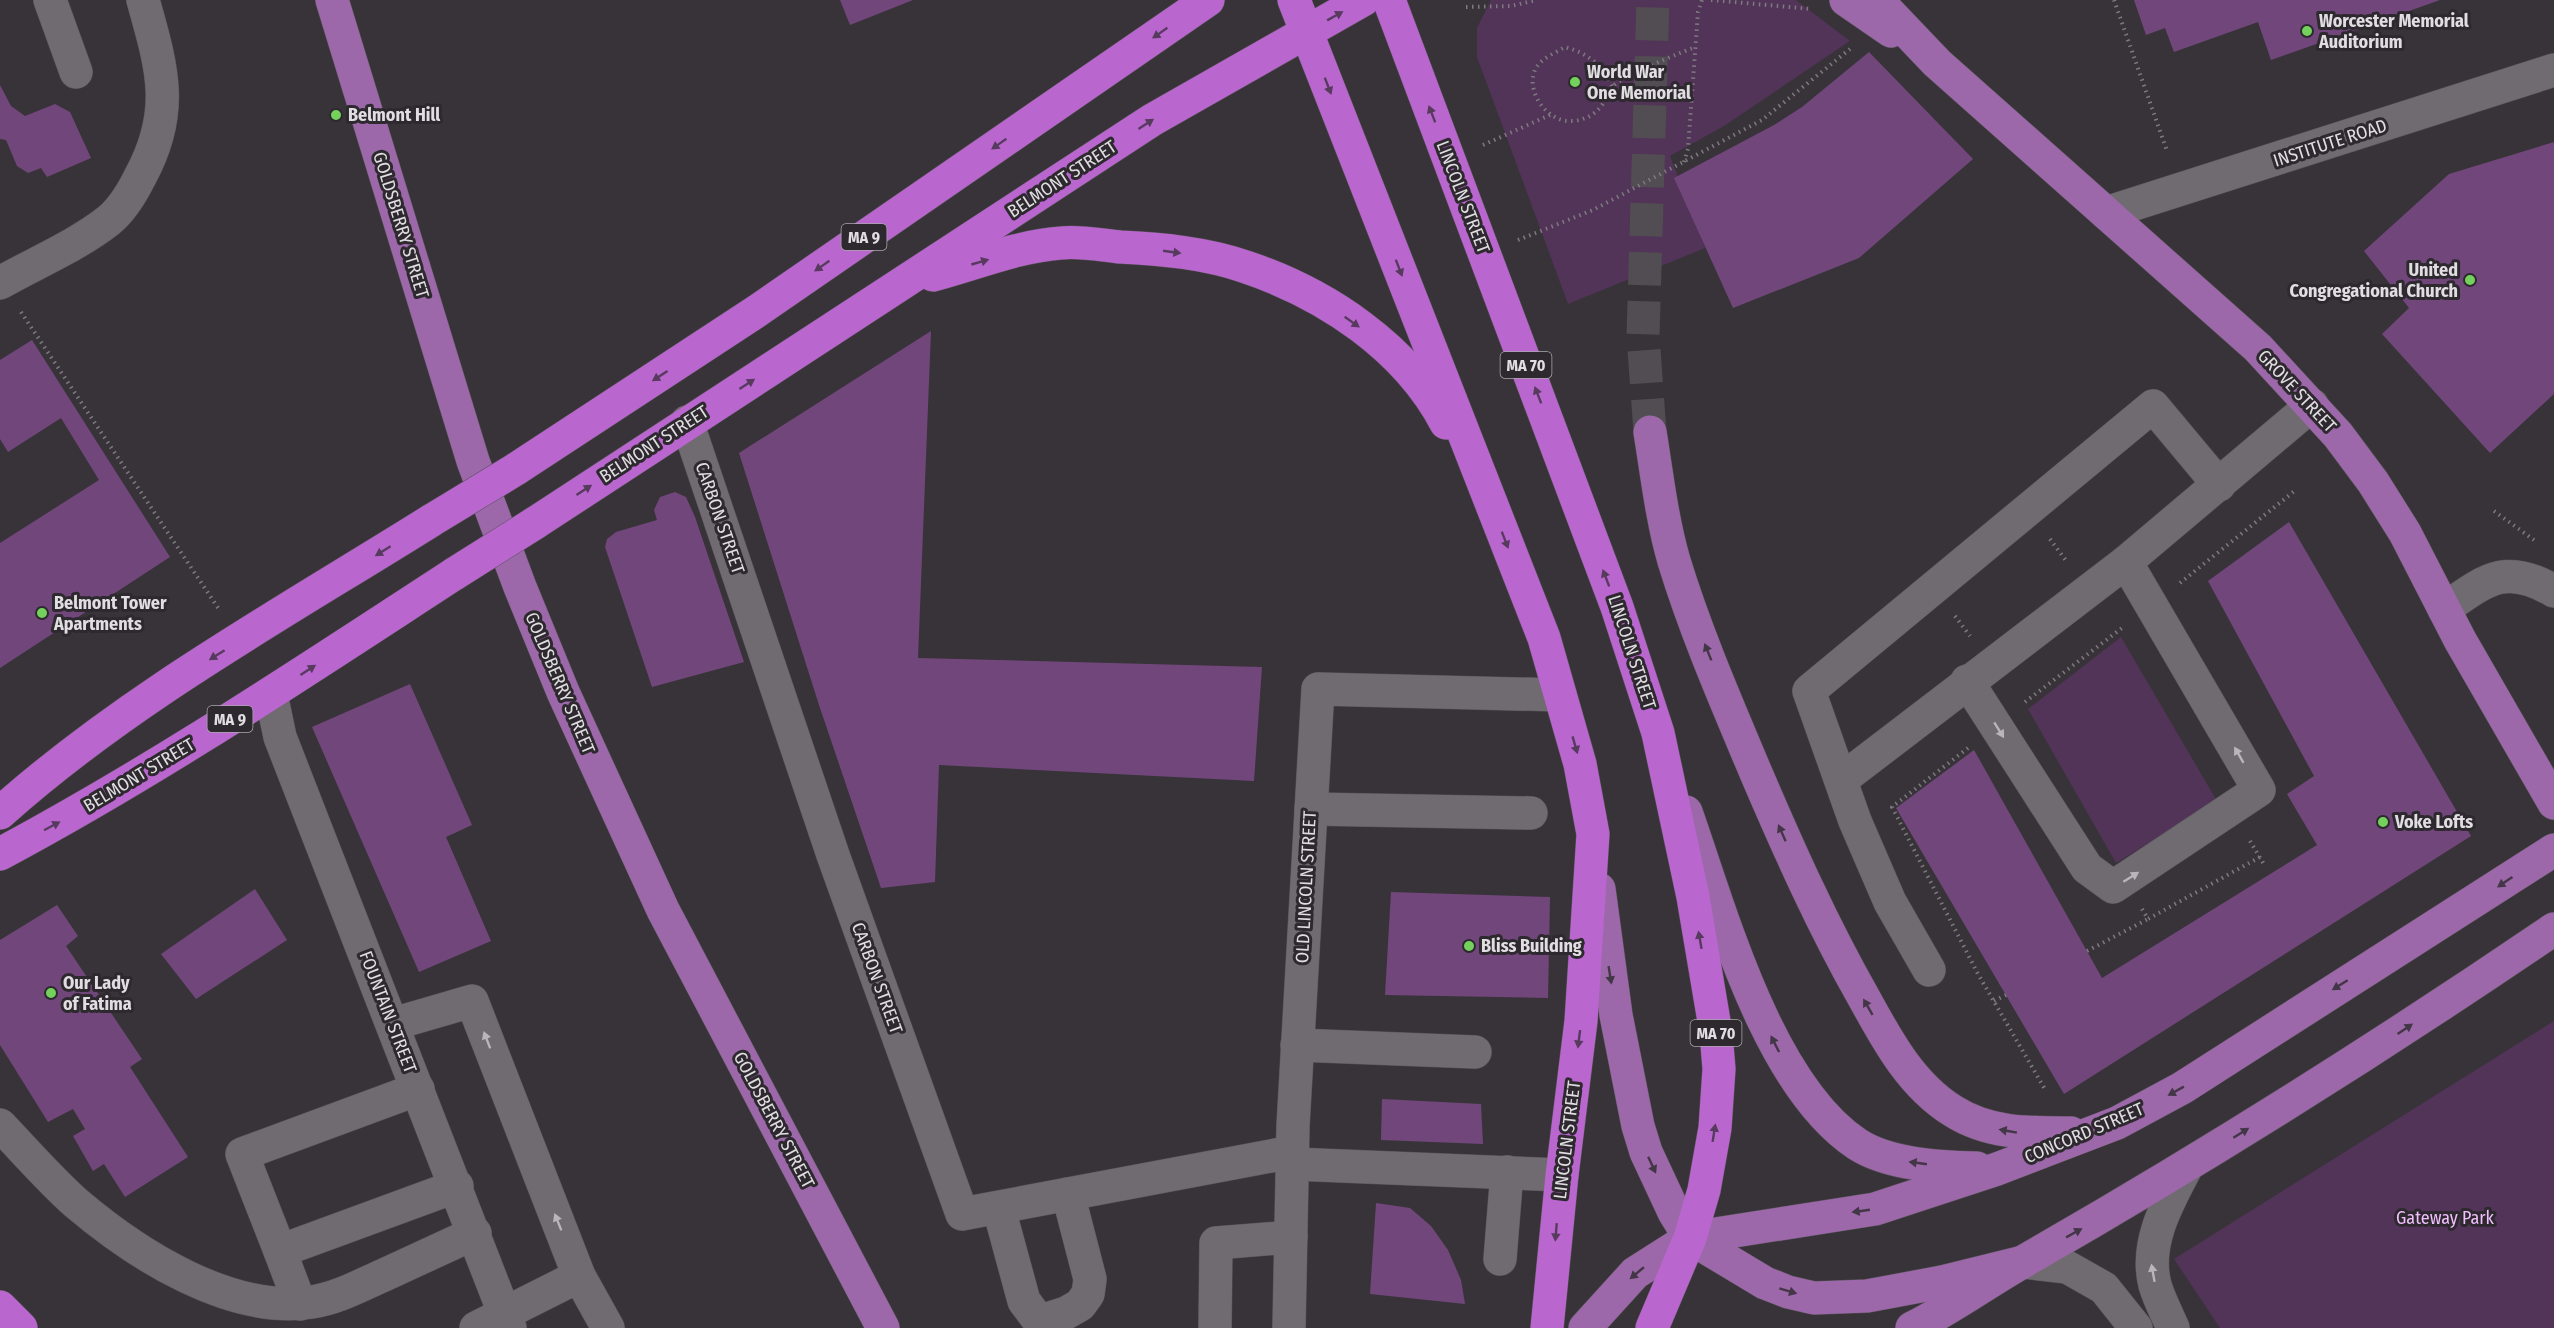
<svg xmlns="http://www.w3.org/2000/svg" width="2554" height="1328" font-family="'Fira Sans Condensed',sans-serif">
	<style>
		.green { fill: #513458 }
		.building { fill: #71477b }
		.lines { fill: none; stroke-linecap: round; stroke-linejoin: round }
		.major-tunnel { stroke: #514d52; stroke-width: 33; stroke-dasharray: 33 16; stroke-linecap: butt }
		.minor-casing { stroke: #555256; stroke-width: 34 }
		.major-casing { stroke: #555256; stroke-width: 34 }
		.highway-casing { stroke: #555256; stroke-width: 34 }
		.path { stroke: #7e7a7f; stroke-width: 4; stroke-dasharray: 1.5 4.5; stroke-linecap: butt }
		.minor { stroke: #706a71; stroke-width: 33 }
		.major { stroke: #9c68a9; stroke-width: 33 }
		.highway { stroke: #ba66cf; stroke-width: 33 }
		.highway-bridge-casing { stroke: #555256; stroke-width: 34; stroke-linecap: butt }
		.highway-bridge { stroke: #ba66cf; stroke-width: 33 }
		.oneway { fill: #573b5f }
		.oneway2 { fill: #433647 }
		.oneway3 { fill: #b9b5ba }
		.poi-dot { fill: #74d25c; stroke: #2d292f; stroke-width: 2 }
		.labels { text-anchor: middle; stroke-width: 6; stroke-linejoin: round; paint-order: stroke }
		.shield { fill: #2d292f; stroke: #aba8ac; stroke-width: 1.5 }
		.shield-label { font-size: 16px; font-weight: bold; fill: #e1dee2 }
		.poi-label { font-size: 18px; font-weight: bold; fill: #e1dee2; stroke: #2d292f; text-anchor: start }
		.street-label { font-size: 18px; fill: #e1dee2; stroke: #2d292f }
		.park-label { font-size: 18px; fill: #f1bffd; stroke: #2d292f }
	</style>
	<rect width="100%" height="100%" fill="#383339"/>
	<g class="green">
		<path d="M1491 0H1796L1850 41 1724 126 1670 156 1705 248 1568 304 1477 57V28Z"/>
		<path d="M2121 637 2217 801 2116 863 2028 709Z"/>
		<path d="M2554 1021V1328H2220L2174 1259Z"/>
	</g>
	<g class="building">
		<path d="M840 0H913L850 25Z"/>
		<path d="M2134 0H2440L2271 60 2258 22 2174 52 2165 28 2146 35Z"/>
		<path d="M1869 52 1973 159 1859 258 1733 308 1674 178 1774 125 1802 107Z"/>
		<path d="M0 85 11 106 25 116 55 104 70 112 91 158 47 177 41 168 28 173 17 166 6 140 0 139Z"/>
		<path d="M2554 142V394L2490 453 2382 334 2409 308 2364 251 2449 174Z"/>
		<path d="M931 331 918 658 1262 667 1254 781 939 765 935 882 881 888 819 705 739 453Z"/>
		<path d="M32 340 170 557 0 668V543L99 480 61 418 8 452 0 439V360Z"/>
		<path d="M675 492 686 497 695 517 744 662 652 687 605 547 607 539 616 532 657 520 654 510 660 497Z"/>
		<path d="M2289 522 2471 836 2064 1094 1896 808 1974 750 2102 978 2317 845 2287 794 2314 776 2208 581Z"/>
		<path d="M410 684 472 825 446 837 491 941 419 972 312 727Z"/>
		<path d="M255 889 287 940 196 999 161 954Z"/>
		<path d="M1391 892 1550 897 1548 998 1385 995Z"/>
		<path d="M57 905 78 936 66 946 142 1059 130 1067 188 1157 125 1197 104 1164 93 1171 73 1136 85 1129 73 1109 48 1122 0 1045V940Z"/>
		<path d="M1382 1099 1481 1104 1483 1144 1381 1140Z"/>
		<path d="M1376 1203 1410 1208 1431 1226 1448 1250 1461 1280 1465 1304 1370 1294Z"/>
	</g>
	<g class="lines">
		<path class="major-tunnel" d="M1650 432 1643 336 1653 0"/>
		<defs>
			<g id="minor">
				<path d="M50 0 76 72"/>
				<path d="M2106 213 2554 70"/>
				<path d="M0 283C35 263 76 246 108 221 122 210 132 193 140 177 176 111 162 68 143 0"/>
				<path d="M687 422 833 855 962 1214 1292 1152"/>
				<path d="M2444 609C2486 580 2505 562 2554 591"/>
				<path d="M1967 681 2087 868 2113 887 2259 790 2126 562"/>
				<path d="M271 694 280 737 510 1328"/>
				<path d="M1841 780 2126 562 2312 405"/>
				<path d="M1311 809 1531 813"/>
				<path d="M1929 970 1890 902 1855 821 1809 691 2153 406 2219 485"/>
				<path d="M393 1024 472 1001 579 1276 608 1328"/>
				<path d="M1297 1045 1475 1052"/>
				<path d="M0 1125C25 1151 49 1179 76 1203 136 1254 231 1315 312 1302 338 1298 361 1285 384 1275 415 1261 445 1247 475 1233"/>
				<path d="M1293 1164 1562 1175"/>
				<path d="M999 1209 1024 1301 1036 1317 1047 1319 1066 1313 1080 1305 1088 1294 1090 1279 1068 1194"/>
				<path d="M280 1251 242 1154 418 1089"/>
				<path d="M1500 1259 1507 1172"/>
				<path d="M2023 1262 2067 1267 2104 1288 2136 1328"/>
				<path d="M300 1304 280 1251 457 1186"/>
				<path d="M476 1328 579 1276"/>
				<path d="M1215 1328 1216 1243 1291 1237"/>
				<path d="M1289 1328 1293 1126 1318 689 1560 695"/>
				<path d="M2173 1328C2167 1314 2159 1299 2155 1285 2144 1243 2168 1202 2187 1166"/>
			</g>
			<g id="major">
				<path d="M332 0 473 461 520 587 563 692 663 910 883 1328"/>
				<path d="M1846 0 1891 31"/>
				<path d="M1877 0 1937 63 2258 348 2338 435 2373 482 2405 533 2460 640 2554 803"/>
				<path d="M1650 432C1657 475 1662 520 1674 561 1696 633 1727 704 1756 773 1789 850 1823 926 1864 998 1887 1040 1911 1085 1953 1111 1989 1134 2029 1133 2071 1133"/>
				<path d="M1686 812C1721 911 1767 1084 1857 1144 1889 1165 1941 1167 1977 1168"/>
				<path d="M1599 889 1616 1015 1638 1126 1646 1152 1674 1212 1690 1238 1765 1283 1788 1292 1814 1298 1867 1296 1942 1282 2023 1262"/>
				<path d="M1585 1328 1635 1273 1690 1238 1875 1209 1997 1169 2117 1123 2182 1088 2554 850"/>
				<path d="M1912 1328C1952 1308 1987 1282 2026 1260 2206 1157 2382 1046 2554 929"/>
			</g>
			<g id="highway">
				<path d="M1294 0 1544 638 1580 764 1593 834 1581 1021 1562 1175 1547 1328"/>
				<path d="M1389 0 1617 607 1658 733 1693 897 1716 1033 1719 1069 1715 1128 1704 1190 1690 1238 1652 1328"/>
				<path d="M933 275C975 264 1018 246 1061 243 1080 241 1101 245 1120 247 1162 249 1206 253 1246 267 1326 294 1406 347 1446 423"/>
				<path d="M516 469 757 311 1208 0"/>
				<path d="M535 523 1152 120 1363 0"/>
				<path d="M0 813C127 699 287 611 432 520"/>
				<path d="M0 854C157 770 305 671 454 574"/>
				<path d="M0 1307 21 1328"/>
			</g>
		</defs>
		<use href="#minor" class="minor-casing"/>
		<use href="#major" class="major-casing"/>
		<use href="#highway" class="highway-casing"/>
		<g class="path">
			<path d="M1711 0 1812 9"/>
			<path d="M2114 0 2167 151"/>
			<path d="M1466 7 1511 6 1537 0"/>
			<path d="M1612 86C1601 64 1589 54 1565 47 1555 53 1542 58 1536 68 1524 90 1547 122 1570 121 1584 121 1597 114 1604 102 1607 98 1609 90 1613 86 1620 78 1683 51 1696 47"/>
			<path d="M1483 145 1550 115"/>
			<path d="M1684 162 1688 149 1698 12 1702 0"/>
			<path d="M1518 240 1593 210 1762 120 1850 49"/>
			<path d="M21 312 218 608"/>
			<path d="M2494 511 2534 540"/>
			<path d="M2050 539 2067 562"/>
			<path d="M2180 583 2297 489"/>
			<path d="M1955 616 1970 636"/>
			<path d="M2025 702 2122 628"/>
			<path d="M1968 748 1892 807 1978 974 2046 1091"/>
			<path d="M2250 841 2265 866"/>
			<path d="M2142 909 2148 919 2260 857"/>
			<path d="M2087 951 2148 919"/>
			<path d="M1994 1001 2006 995"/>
		</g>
		<use href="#minor" class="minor"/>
		<use href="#major" class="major"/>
		<use href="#highway" class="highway"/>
		<defs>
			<g id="highway-bridge">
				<path d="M432 520 516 469"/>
				<path d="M454 574 535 523"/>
			</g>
		</defs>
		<use href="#highway-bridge" class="highway-bridge-casing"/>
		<use href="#highway-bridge" class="highway-bridge"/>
	</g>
	<defs><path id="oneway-solid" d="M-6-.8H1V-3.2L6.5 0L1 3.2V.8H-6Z" transform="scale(1.5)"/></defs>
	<g class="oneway">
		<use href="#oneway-solid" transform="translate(1335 16) rotate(-29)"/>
		<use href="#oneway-solid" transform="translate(1160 33) rotate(145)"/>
		<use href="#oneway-solid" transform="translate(1328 86) rotate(69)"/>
		<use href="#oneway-solid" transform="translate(1432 114) rotate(-111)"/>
		<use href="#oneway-solid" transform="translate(1146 124) rotate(-33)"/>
		<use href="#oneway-solid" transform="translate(999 144) rotate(145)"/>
		<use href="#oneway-solid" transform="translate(1172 252) rotate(8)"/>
		<use href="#oneway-solid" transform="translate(980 262) rotate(-16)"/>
		<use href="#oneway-solid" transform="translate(822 266) rotate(145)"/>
		<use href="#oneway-solid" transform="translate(1399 268) rotate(69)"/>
		<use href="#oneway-solid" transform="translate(1352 322) rotate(35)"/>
		<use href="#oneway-solid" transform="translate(660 376) rotate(147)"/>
		<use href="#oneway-solid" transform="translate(747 384) rotate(-33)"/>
		<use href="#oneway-solid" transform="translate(1538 395) rotate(-111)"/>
		<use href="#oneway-solid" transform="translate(584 490) rotate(-33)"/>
		<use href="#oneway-solid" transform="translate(1505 540) rotate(69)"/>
		<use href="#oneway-solid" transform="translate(383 551) rotate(148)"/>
		<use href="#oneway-solid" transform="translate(1606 578) rotate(-111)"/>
		<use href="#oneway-solid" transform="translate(217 655) rotate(148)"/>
		<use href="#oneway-solid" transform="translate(308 670) rotate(-33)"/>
		<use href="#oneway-solid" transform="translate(1575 745) rotate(74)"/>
		<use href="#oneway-solid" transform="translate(52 826) rotate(-28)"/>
		<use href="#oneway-solid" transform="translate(1700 940) rotate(-100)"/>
		<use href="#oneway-solid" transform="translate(1579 1039) rotate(97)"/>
		<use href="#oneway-solid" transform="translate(1714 1133) rotate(-81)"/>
		<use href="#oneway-solid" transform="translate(1556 1232) rotate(95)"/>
	</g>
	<g class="oneway2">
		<use href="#oneway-solid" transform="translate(1708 652) rotate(-112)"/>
		<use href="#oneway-solid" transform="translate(1782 833) rotate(-114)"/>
		<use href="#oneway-solid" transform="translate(2505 882) rotate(146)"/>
		<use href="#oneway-solid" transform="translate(1610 975) rotate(81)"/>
		<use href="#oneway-solid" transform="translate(2340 985) rotate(148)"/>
		<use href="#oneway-solid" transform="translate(1868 1007) rotate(-120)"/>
		<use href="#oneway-solid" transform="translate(2405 1029) rotate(-34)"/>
		<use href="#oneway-solid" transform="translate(1775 1044) rotate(-117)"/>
		<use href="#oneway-solid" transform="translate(2176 1091) rotate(151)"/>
		<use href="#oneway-solid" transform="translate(2008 1131) rotate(-170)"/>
		<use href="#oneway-solid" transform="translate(2241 1133) rotate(-32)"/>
		<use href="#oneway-solid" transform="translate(1918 1163) rotate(-172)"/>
		<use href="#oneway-solid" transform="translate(1652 1165) rotate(65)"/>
		<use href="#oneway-solid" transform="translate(1861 1211) rotate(172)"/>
		<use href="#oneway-solid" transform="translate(2074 1233) rotate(-29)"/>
		<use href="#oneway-solid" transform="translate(1637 1273) rotate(140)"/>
		<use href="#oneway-solid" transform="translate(1788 1291) rotate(17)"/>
	</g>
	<g class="oneway3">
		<use href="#oneway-solid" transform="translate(1999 730) rotate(58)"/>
		<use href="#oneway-solid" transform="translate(2239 755) rotate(-120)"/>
		<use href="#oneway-solid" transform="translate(2131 877) rotate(-32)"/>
		<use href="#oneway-solid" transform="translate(487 1040) rotate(-111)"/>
		<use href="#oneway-solid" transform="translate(558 1222) rotate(-112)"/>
		<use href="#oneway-solid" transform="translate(2153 1273) rotate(-100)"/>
	</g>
	<g class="poi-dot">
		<circle cx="2307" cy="31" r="6"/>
		<circle cx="1575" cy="82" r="6"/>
		<circle cx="336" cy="115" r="6"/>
		<circle cx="2470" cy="280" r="6"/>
		<circle cx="42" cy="613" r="6"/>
		<circle cx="2383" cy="822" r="6"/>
		<circle cx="1469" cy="946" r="6"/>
		<circle cx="51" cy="993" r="6"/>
	</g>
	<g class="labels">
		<g class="shield">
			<rect x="841.5" y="224" width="45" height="26" rx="4.5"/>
			<rect x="1500.5" y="352" width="51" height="26" rx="4.5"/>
			<rect x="207.5" y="706" width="45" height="26" rx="4.5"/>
			<rect x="1690.5" y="1020" width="51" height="26" rx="4.5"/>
		</g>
		<g class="shield-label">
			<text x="864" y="243">MA 9</text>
			<text x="1526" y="371">MA 70</text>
			<text x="230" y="725">MA 9</text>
			<text x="1716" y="1039">MA 70</text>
		</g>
		<g class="poi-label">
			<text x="2319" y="27">Worcester Memorial<tspan x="2319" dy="21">Auditorium</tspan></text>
			<text x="1587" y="78">World War<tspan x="1587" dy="21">One Memorial</tspan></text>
			<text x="348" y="121">Belmont Hill</text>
			<text x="2458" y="276" text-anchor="end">United<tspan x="2458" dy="21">Congregational Church</tspan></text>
			<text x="54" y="609">Belmont Tower<tspan x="54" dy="21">Apartments</tspan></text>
			<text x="2395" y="828">Voke Lofts</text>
			<text x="1481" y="952">Bliss Building</text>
			<text x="63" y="989">Our Lady<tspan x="63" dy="21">of Fatima</tspan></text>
		</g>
		<g class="street-label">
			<text transform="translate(2330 143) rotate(-18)" y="6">INSTITUTE ROAD</text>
			<text transform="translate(1062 179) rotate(-33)" y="6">BELMONT STREET</text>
			<text transform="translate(1463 197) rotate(69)" y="6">LINCOLN STREET</text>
			<text transform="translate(401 225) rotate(73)" y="6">GOLDSBERRY STREET</text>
			<text transform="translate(2297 391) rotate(47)" y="6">GROVE STREET</text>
			<text transform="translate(654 444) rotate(-33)" y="6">BELMONT STREET</text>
			<text transform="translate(720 518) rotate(71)" y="6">CARBON STREET</text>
			<text transform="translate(1632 652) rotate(72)" y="6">LINCOLN STREET</text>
			<text transform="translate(560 683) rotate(67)" y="6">GOLDSBERRY STREET</text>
			<text transform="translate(139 775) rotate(-31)" y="6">BELMONT STREET</text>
			<text transform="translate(1306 887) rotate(-87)" y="6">OLD LINCOLN STREET</text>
			<text transform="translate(877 978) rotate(70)" y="6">CARBON STREET</text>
			<text transform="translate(388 1012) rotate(69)" y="6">FOUNTAIN STREET</text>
			<text transform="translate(774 1120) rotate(62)" y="6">GOLDSBERRY STREET</text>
			<text transform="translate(2084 1133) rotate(-23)" y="6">CONCORD STREET</text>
			<text transform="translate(1567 1140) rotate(-83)" y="6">LINCOLN STREET</text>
		</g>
		<g class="park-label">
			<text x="2445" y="1224">Gateway Park</text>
		</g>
	</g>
</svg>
